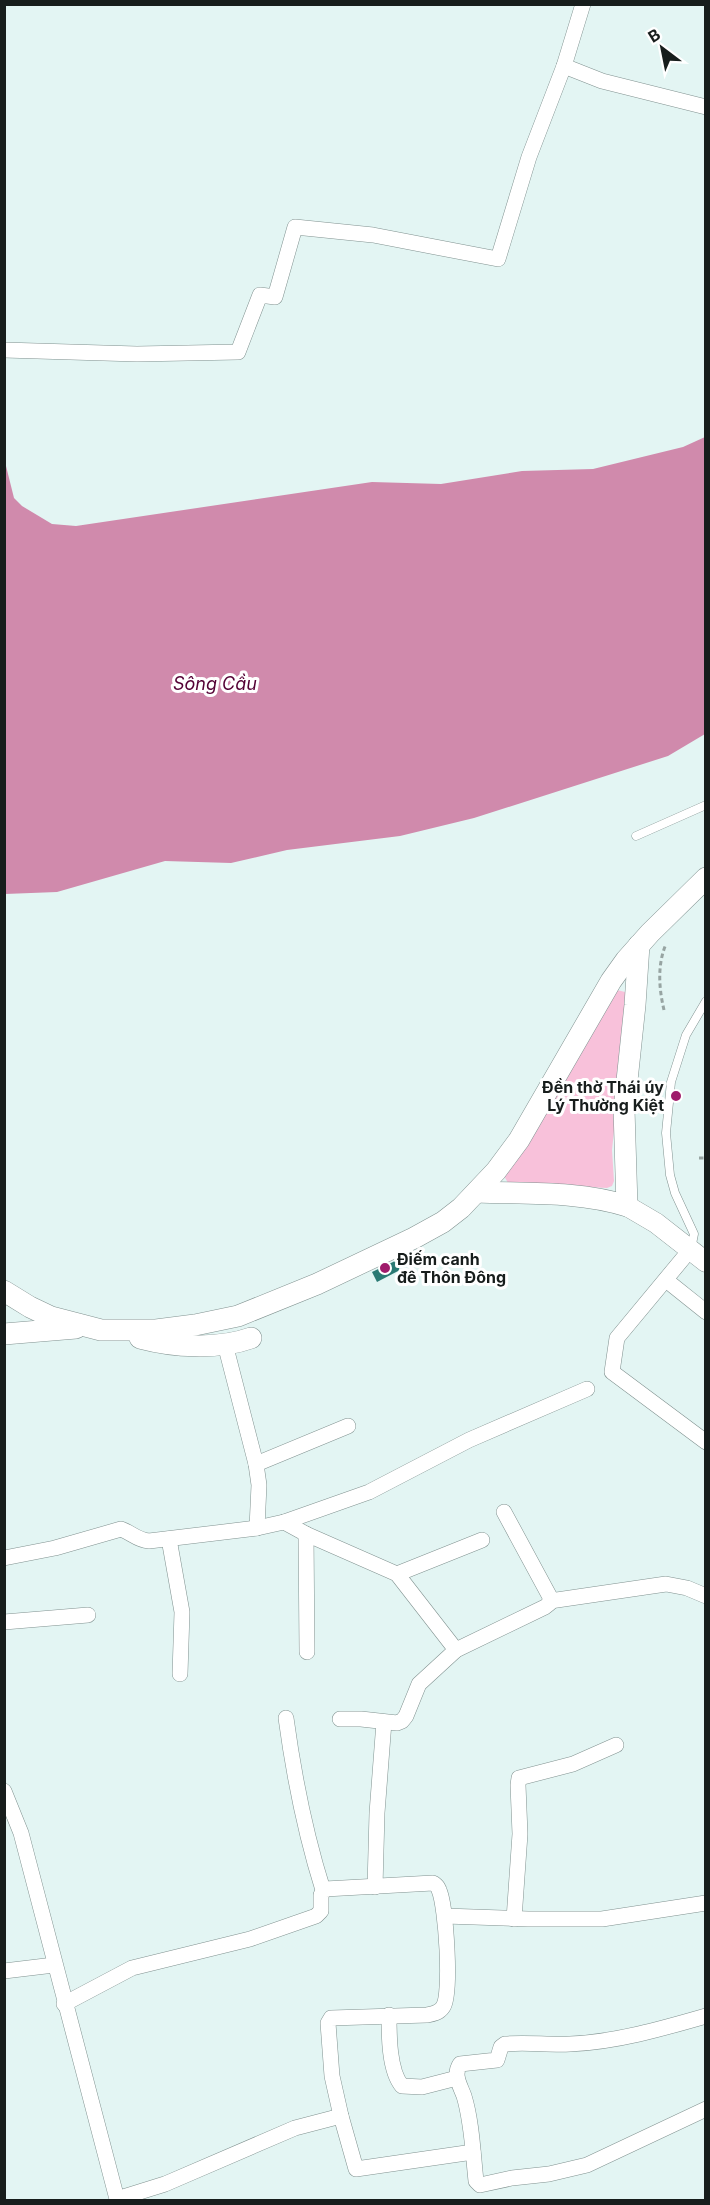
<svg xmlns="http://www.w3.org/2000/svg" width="710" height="2205" font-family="Inter,sans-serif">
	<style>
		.green { fill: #f8c1da }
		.water { fill: #d08aac }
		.building { fill: #297973 }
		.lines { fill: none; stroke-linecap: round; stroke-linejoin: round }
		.service-casing { stroke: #819290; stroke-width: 9 }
		.minor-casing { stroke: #819290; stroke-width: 16 }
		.tertiary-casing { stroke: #819290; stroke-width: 21 }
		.secondary-casing { stroke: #819290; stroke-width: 22 }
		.path { stroke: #97a4a2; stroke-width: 3; stroke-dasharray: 4.5 3; stroke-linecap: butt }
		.service { stroke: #fff; stroke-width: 8 }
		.minor { stroke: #fff; stroke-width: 15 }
		.tertiary { stroke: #fff; stroke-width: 20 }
		.secondary { stroke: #fff; stroke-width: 21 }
		.poi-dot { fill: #9f1b6b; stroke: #fff; stroke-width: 2 }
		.labels { text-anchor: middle; stroke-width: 6; stroke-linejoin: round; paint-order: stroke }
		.poi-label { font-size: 16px; font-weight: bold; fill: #171d1c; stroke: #fff; text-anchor: end }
		.water-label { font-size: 18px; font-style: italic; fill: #540035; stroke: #fff }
	</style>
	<rect width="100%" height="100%" fill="#e3f5f3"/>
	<path class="green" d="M617 990 625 992 627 1007 612 1150 614 1181 612 1186 607 1188 508 1183 503 1174Z"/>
	<path class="water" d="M705 437V734L668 756 474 818 400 836 287 850 231 863 165 861 57 892 5 894V462L14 498 22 506 52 524 76 526 372 482 441 484 522 471 593 469 683 447Z"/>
	<path class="building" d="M395 1261 400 1270 377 1282 372 1272Z"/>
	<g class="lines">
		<defs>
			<g id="service">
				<path d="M636 836 706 805"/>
				<path d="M691 1249 694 1234 675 1193 670 1175 666 1133 671 1082 686 1035 706 1001"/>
			</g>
			<g id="minor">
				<path d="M564 66 602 81 706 107"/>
				<path d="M4 350 137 354 238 352 260 295 275 297 295 227 373 235 498 259 529 157 564 66 583 4"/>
				<path d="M690 1250 617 1338 612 1372 706 1442"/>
				<path d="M666 1280 706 1312"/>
				<path d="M225 1344 256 1464 259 1485 257 1528"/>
				<path d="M256 1464 348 1426"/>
				<path d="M284 1522 369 1492 469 1440 587 1389"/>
				<path d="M306 1534 307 1652"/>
				<path d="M169 1539 182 1612 180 1674"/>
				<path d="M4 1558 55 1548 121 1529C132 1533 137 1540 149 1541L257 1528 284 1522 306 1534 397 1574 456 1650"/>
				<path d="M397 1574 482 1540"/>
				<path d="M550 1601 666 1584 687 1588 706 1596"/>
				<path d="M4 1622 88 1615"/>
				<path d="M286 1718C294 1777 305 1833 323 1890"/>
				<path d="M340 1719H361L397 1723 402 1721 406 1716 419 1684 456 1650 545 1607 550 1603V1597L504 1512"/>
				<path d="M4 1791 21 1833 117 2199 165 2184 295 2128 341 2116"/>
				<path d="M375 1887 377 1813 384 1722"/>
				<path d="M445 1916 528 1919H602L706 1903"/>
				<path d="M514 1919 520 1834 518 1785 519 1778 573 1764 616 1745"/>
				<path d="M4 1971 54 1965"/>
				<path d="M64 2004 132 1968 250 1939 316 1916 321 1911V1895L325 1889 433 1883C437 1886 437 1885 439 1890 446 1906 452 1994 443 2007 439 2013 433 2014 427 2015L331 2018 328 2023 332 2076 341 2116 356 2169 473 2152"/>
				<path d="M389 2015C389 2035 389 2071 402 2086L422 2087 457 2078"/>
				<path d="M706 2016C661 2029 616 2042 570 2044 548 2045 526 2042 505 2044L501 2047 497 2060 460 2064C453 2075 460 2085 464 2096 472 2122 473 2154 476 2181L480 2185 512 2178 549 2174 587 2165 706 2109"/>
			</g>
			<path id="tertiary" d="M627 1206 656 1223 706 1262"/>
			<g id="secondary">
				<path d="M477 1192C527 1194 579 1191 627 1206L624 1109 635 1005 639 945"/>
				<path d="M4 1291 30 1307 51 1317 101 1330H156L195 1325 238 1316 317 1284 414 1238 443 1222 461 1208 496 1171 519 1140 611 981 626 960 650 933 706 878"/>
				<path d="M4 1334 76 1328"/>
				<path d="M140 1338C174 1347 217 1350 251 1338"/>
			</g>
		</defs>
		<use href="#service" class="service-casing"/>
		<use href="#minor" class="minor-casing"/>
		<use href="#tertiary" class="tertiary-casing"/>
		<use href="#secondary" class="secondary-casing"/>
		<g class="path">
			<path d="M664 1010C659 989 657 965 666 944"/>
			<path d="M699 1158H706"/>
		</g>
		<use href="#service" class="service"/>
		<use href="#minor" class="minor"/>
		<use href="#tertiary" class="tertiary"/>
		<use href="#secondary" class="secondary"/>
	</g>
	<g class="poi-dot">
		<circle cx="676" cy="1096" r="6"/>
		<circle cx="385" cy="1268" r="6"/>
	</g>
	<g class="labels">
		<g class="poi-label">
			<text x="664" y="1093">Đền thờ Thái úy<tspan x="664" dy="18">Lý Thường Kiệt</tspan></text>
			<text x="397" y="1265" text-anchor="start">Điếm canh<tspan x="397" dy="18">đê Thôn Đông</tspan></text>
		</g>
		<g class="water-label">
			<text x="215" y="690">Sông Cầu</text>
		</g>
	</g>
	<rect width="710" height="2205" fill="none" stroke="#171d1c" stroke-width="12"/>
	<g transform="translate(662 48) rotate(328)" stroke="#ffffff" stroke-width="4.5" paint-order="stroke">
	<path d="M0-4.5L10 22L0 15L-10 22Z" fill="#171d1c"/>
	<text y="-9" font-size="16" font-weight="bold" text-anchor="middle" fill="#171d1c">B</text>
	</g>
</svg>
